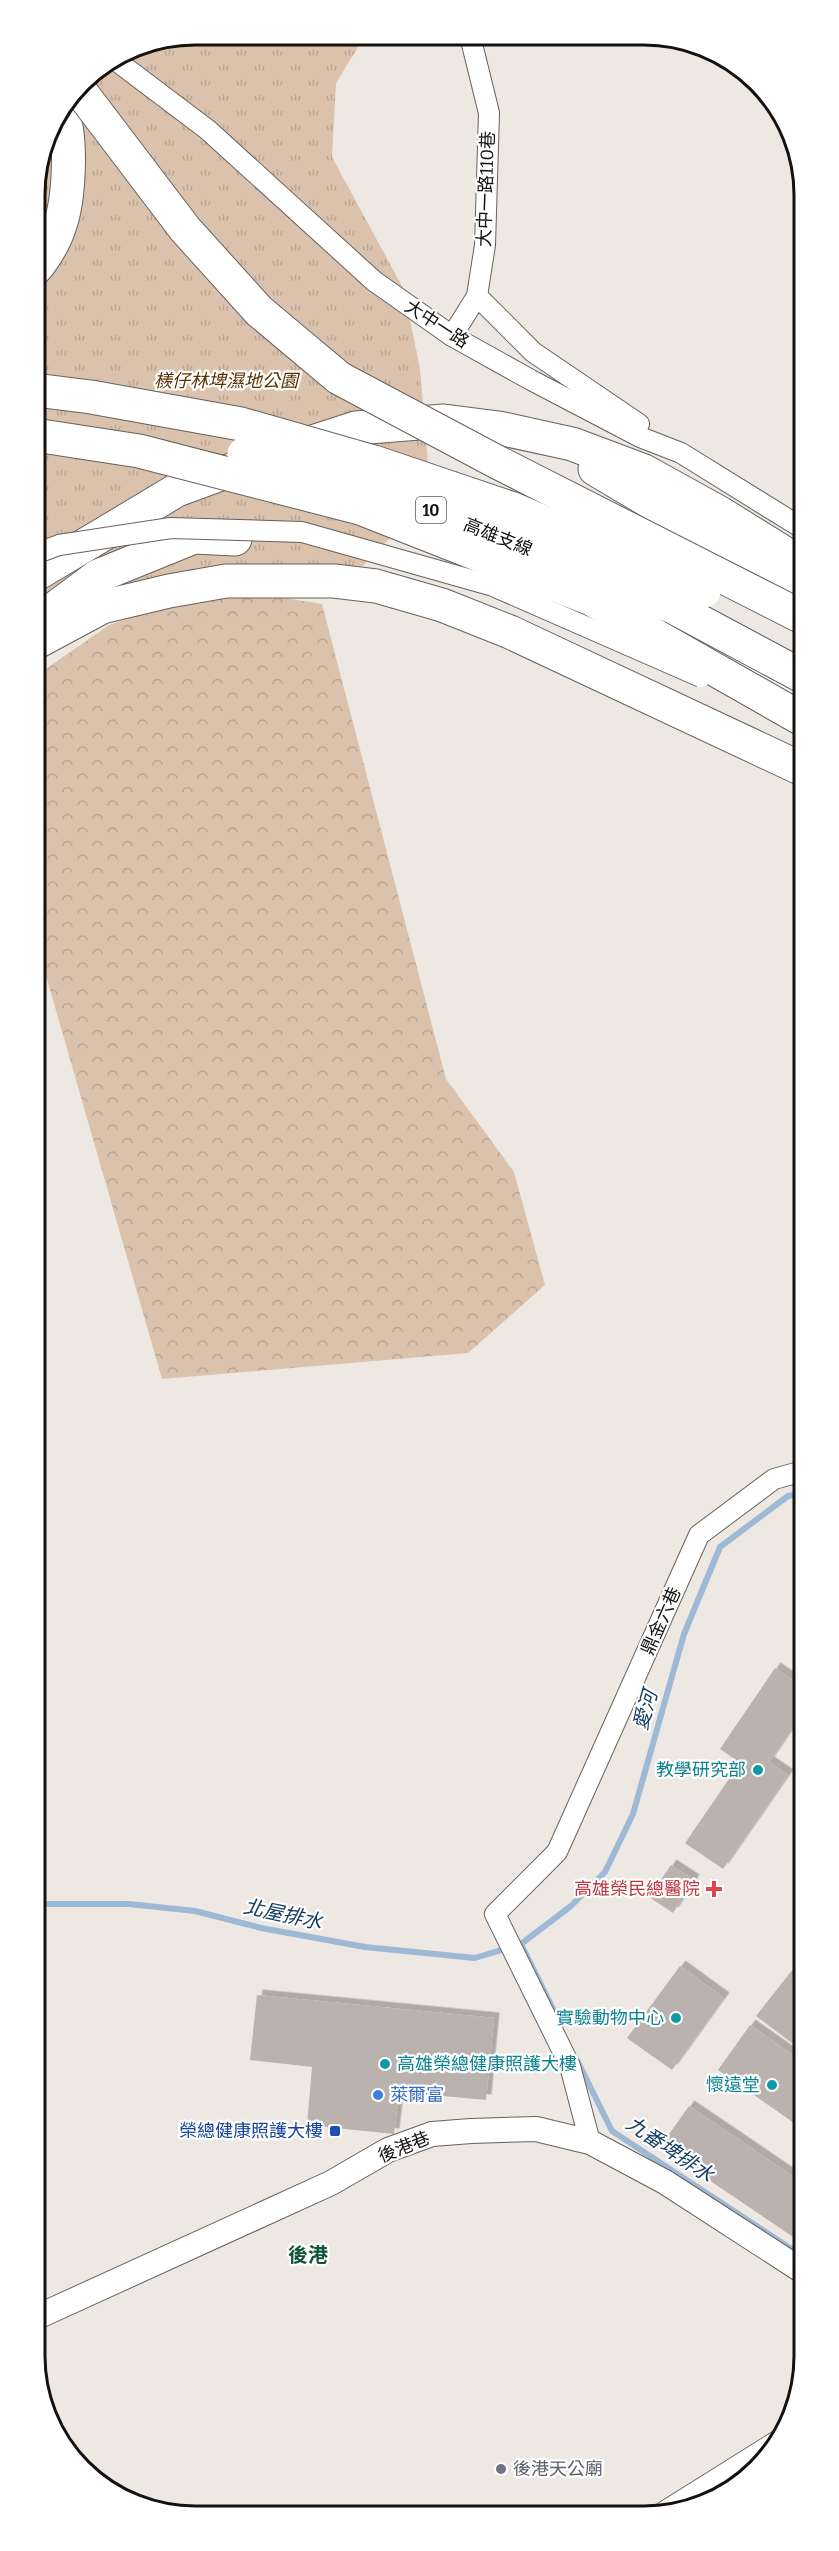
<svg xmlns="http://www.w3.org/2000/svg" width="839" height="2551" font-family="Bitter,'Noto Sans TC',serif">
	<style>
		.forest { fill: url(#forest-crowns) }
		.park { fill: url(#park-tufts) }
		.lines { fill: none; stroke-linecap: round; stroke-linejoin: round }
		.stream { stroke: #9db9d5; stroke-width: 6 }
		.building { fill: #b9b2af; filter: url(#shadow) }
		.minor-casing { stroke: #66615d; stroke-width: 22 }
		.tertiary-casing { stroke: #66615d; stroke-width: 26 }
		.motorway-casing { stroke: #66615d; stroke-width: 35 }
		.minor { stroke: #fff; stroke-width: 20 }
		.tertiary { stroke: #fff; stroke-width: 24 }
		.motorway { stroke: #fff; stroke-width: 33 }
		.minor-bridge-casing { stroke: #66615d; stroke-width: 22; stroke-linecap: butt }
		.motorway-bridge-casing { stroke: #66615d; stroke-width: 35; stroke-linecap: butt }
		.minor-bridge { stroke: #fff; stroke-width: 20 }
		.motorway-bridge { stroke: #fff; stroke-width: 33 }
		.culture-dot { fill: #0f9aa8; stroke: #fff; stroke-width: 2 }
		.health-dot { fill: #e0444e; stroke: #fff; stroke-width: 2 }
		.shop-dot { fill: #3f7fe0; stroke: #fff; stroke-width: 2 }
		.transit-dot { fill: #1a4fb4; stroke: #fff; stroke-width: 2 }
		.worship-dot { fill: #6b7280; stroke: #fff; stroke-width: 2 }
		.labels { text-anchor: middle; stroke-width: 4.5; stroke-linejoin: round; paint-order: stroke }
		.shield { fill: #fff; stroke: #5a5958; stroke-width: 1.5 }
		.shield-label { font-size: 16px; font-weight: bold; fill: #141210 }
		.street-label { font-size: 18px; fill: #141210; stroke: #fff }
		.park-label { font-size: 18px; font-style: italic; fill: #582f00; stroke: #fff }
		.culture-label { font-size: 18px; fill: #0d838f; stroke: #fff; text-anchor: end }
		.health-label { font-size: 18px; fill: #be3a42; stroke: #fff; text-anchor: end }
		.shop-label { font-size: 18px; fill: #366cbe; stroke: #fff; text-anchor: start }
		.transit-label { font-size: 18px; fill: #164399; stroke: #fff; text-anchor: end }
		.worship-label { font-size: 18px; fill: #5b616d; stroke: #fff; text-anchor: start }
		.water-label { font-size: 20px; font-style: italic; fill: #133d64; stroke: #fff }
		.neighbourhood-label { font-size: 20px; font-weight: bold; fill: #0f5338; stroke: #fff }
		.rim { fill: none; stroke: #141210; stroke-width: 3 }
	</style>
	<defs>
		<pattern id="forest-crowns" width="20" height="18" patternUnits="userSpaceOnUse" patternTransform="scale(1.5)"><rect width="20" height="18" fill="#dbc2ac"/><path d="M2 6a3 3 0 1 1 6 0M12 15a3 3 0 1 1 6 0" fill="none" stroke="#bba693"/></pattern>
		<pattern id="park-tufts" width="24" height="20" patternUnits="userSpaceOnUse" patternTransform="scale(1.5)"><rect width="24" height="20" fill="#dbc2ac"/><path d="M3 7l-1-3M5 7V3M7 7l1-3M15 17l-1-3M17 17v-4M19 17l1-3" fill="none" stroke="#bba693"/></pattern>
		<filter id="shadow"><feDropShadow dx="5.5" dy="-5.5" stdDeviation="0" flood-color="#0004"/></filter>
	</defs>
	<rect width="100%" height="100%" fill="#eee8e3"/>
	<path class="forest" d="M242 591 322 604 446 1079 514 1172 545 1285 468 1353 162 1379 36 941 35 680 50 666 109 625 175 603Z"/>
	<path class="park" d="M195 35 365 36 336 83 332 157 404 290 420 369 428 464 396 532 353 576 200 571 35 659V184L51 124 89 75 134 47Z"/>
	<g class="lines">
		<g class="stream">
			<path d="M37 1904H129L195 1911 261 1928 365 1947 475 1958 521 1944 571 1906 605 1872 633 1814 684 1634 720 1547 788 1496 803 1493"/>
			<path d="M521 1944 555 2013"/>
			<path d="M576 2058 612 2131 793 2250"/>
		</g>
	</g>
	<g class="building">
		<path d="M775 1668 803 1687V1712L769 1762 788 1775 723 1869 685 1843 740 1763 720 1749Z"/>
		<path d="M671 1865 694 1880 673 1913 649 1897Z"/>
		<path d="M804 1955V2052L756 2016Z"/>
		<path d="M680 1966 724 1998 672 2070 627 2038Z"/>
		<path d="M257 1995 494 2018 486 2100 399 2092 394 2134 307 2125 312 2067 250 2060Z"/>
		<path d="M750 2025 804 2063V2130L718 2070Z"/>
		<path d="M689 2106 804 2184V2234L799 2241 660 2147Z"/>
	</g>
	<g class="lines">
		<defs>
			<g id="minor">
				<path d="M114 59 208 130 374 281 452 336 531 380 640 437 681 453 802 528"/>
				<path d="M477 296 533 352 639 424"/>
				<path d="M452 336 477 296 485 245 489 113 470 36"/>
				<path d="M590 2142 570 2066 495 1914 557 1852 699 1535 774 1479 803 1471"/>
				<path d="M662 2513 777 2441"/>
			</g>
			<path id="tertiary" d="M37 2317 331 2183 388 2150 432 2134 471 2131 536 2129 590 2142 665 2182 804 2272"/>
			<g id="motorway">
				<path d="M35 269C45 258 56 239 60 225 69 199 73 135 61 111"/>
				<path d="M294 448 356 428 444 421 499 428 572 444 644 471 720 513 802 564"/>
				<path d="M595 469 802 592"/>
				<path d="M35 575 177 490 237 468"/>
				<path d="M35 623 98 576 194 537 235 539"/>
				<path d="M35 643 102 607 169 591 226 581H334L376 586 442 605 510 632 802 769"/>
				<path d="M707 654 802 690"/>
			</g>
		</defs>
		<use href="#minor" class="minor-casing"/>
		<use href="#tertiary" class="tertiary-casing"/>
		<use href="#motorway" class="motorway-casing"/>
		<use href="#minor" class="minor"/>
		<use href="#tertiary" class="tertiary"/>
		<use href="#motorway" class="motorway"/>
		<defs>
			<path id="minor-bridge" d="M35 554 59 545 171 528 302 532 493 586 701 677"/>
			<g id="motorway-bridge">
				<path d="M78 88 185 229 259 311 339 378 497 462 802 617"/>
				<path d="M35 390 91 397 241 424 374 462 513 509 704 591"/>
				<path d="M35 435 139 451 360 508 591 599 802 719"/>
				<path d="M244 454 369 485 673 607 802 676"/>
			</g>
		</defs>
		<use href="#minor-bridge" class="minor-bridge-casing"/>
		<use href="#motorway-bridge" class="motorway-bridge-casing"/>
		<use href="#minor-bridge" class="minor-bridge"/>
		<use href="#motorway-bridge" class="motorway-bridge"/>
	</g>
	<g class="culture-dot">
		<circle cx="758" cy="1770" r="6"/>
		<circle cx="676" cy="2018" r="6"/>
		<circle cx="385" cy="2064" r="6"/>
		<circle cx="772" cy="2085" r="6"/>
	</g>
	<path class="health-dot" d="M711 1880h6v6h6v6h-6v6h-6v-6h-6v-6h6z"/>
	<circle class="shop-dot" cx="378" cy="2095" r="6"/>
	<rect class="transit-dot" x="329" y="2125" width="12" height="12" rx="3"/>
	<circle class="worship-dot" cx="501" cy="2469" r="6"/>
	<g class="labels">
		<rect class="shield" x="416" y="497" width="30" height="26" rx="4.5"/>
		<g class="shield-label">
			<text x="431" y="516">10</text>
		</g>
		<g class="street-label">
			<text transform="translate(486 189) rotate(-88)" y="6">大中一路110巷</text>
			<text transform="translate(437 324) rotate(33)" y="6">大中一路</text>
			<text transform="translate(498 537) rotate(22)" y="6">高雄支線</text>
			<text transform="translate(661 1621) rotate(-66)" y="6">鼎金六巷</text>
			<text transform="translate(404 2147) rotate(-22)" y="6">後港巷</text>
		</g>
		<g class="park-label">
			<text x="226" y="387">檨仔林埤濕地公園</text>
		</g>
		<g class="culture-label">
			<text x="746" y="1776">教學研究部</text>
			<text x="664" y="2024">實驗動物中心</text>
			<text x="397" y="2070" text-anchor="start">高雄榮總健康照護大樓</text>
			<text x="760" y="2091">懷遠堂</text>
		</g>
		<g class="health-label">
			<text x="700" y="1895">高雄榮民總醫院</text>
		</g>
		<g class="shop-label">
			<text x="390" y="2101">萊爾富</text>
		</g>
		<g class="transit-label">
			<text x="323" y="2137">榮總健康照護大樓</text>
		</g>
		<g class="worship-label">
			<text x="513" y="2475">後港天公廟</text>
		</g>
		<g class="water-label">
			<text transform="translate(645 1710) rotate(-74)" y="7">愛河</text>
			<text transform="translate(283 1914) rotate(12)" y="7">北屋排水</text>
			<text transform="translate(670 2149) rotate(34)" y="7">九番埤排水</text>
		</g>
		<g class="neighbourhood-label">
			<text x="308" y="2262">後港</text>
		</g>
	</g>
	<path d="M0 0H839V2551H0ZM195 45H644A150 150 0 0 1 794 195V2356A150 150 0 0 1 644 2506H195A150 150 0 0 1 45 2356V195A150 150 0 0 1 195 45Z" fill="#fff" fill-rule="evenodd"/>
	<path class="rim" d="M195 45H644A150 150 0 0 1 794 195V2356A150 150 0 0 1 644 2506H195A150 150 0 0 1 45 2356V195A150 150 0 0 1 195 45Z"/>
</svg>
